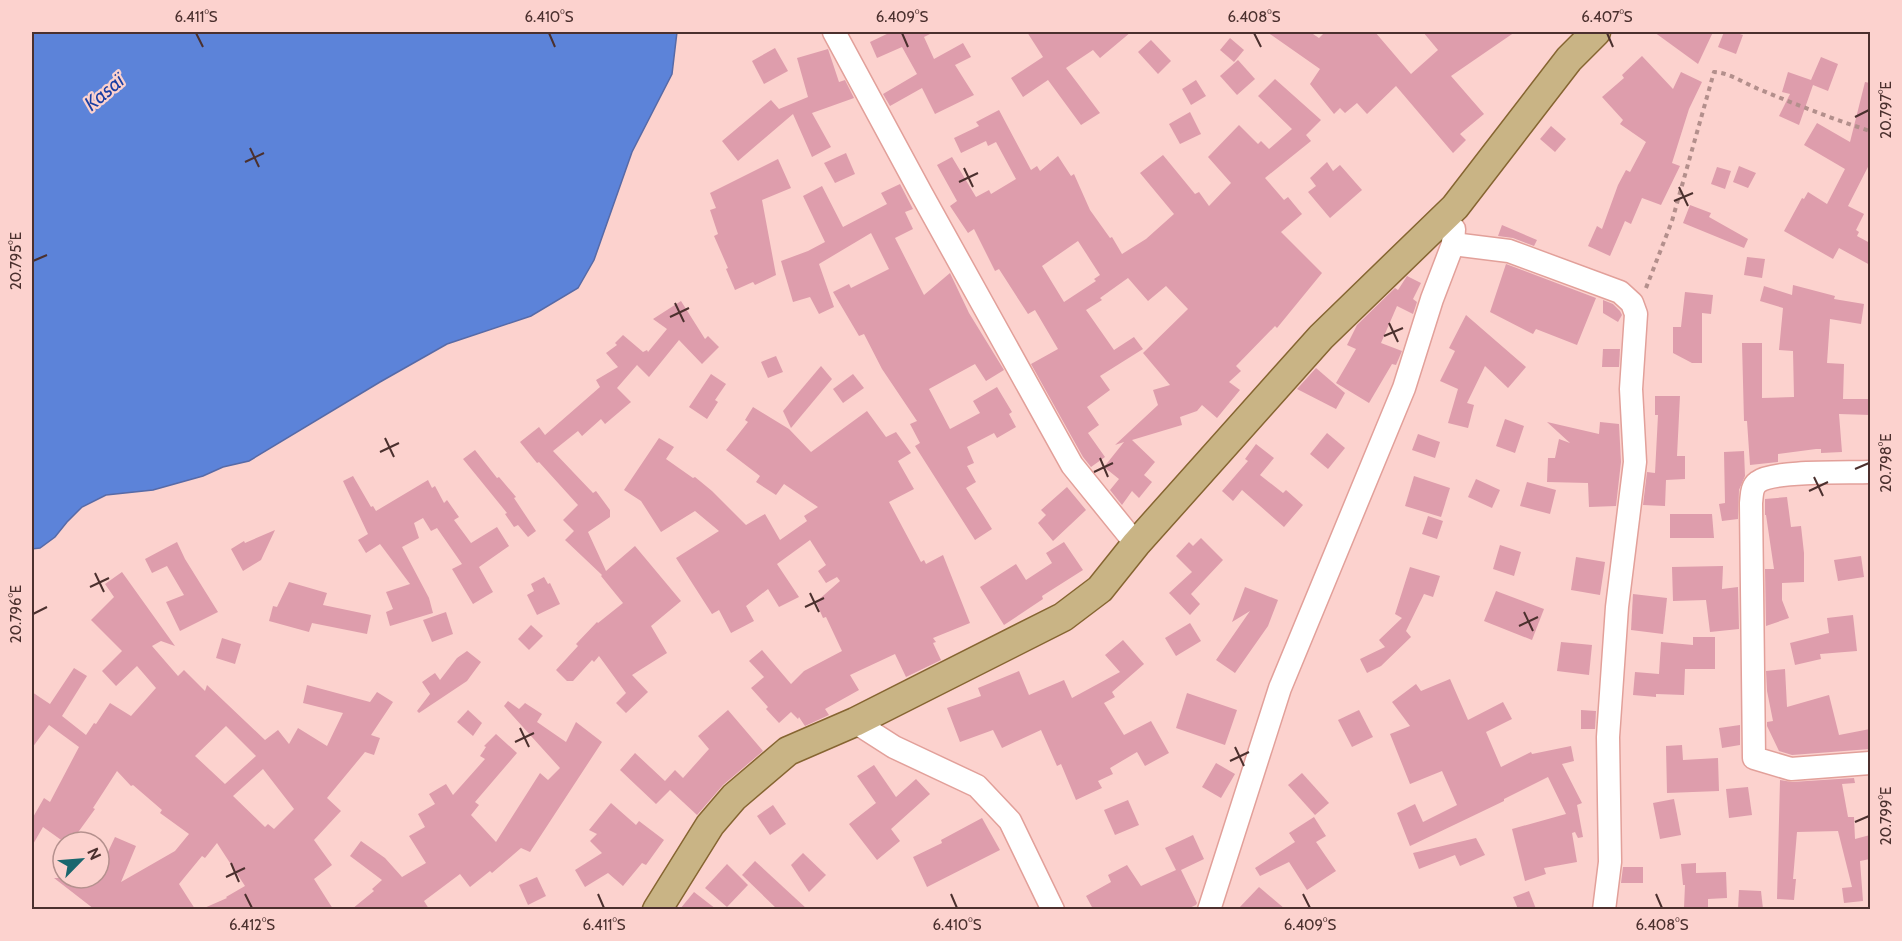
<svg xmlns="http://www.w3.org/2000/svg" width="1902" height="941" font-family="Cabin,sans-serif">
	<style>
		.water { fill: #5c83d9; stroke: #576aa6; stroke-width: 1.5 }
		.building { fill: #de9dac; fill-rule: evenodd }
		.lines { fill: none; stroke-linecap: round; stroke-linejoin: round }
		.minor-casing { stroke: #e2a09a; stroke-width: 25 }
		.major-casing { stroke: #866531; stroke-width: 31 }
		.path { stroke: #b38f8c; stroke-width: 4; stroke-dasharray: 4.5 4.5; stroke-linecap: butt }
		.minor { stroke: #fff; stroke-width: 22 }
		.major { stroke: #c9b485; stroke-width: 28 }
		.ticks { fill: none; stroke: #4b302e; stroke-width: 2 }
		.labels { text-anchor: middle; stroke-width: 4.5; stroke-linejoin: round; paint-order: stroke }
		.water-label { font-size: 20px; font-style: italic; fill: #193ea3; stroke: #fcd2ce }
		.neatline { fill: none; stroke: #4b302e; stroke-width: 2 }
		.ticks-label { font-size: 15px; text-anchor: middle; fill: #4b302e }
	</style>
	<rect width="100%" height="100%" fill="#fcd2ce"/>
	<path class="water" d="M32 32H677L672 74 632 152 594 260 578 288 531 316 447 344 380 382 249 461 223 467 203 476 153 490 106 495 82 507 67 522 55 537 40 548 32 549Z"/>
	<g class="building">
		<path d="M891 32H934L924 37 934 59 963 43 971 57 955 65 974 95 935 114 922 88 890 106 883 94 917 74 902 47 877 58 870 42Z"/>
		<path d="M1027 32H1131L1100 58 1093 50 1066 68 1100 113 1081 125 1048 80 1023 97 1011 78 1043 57Z"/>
		<path d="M1267 32H1310L1319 38 1325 32H1375L1411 74 1438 50 1423 32H1515L1451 76 1484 114 1460 134 1466 140 1453 153 1396 86 1367 114 1357 103 1345 113 1340 108 1334 114 1310 84 1320 69Z"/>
		<path d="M1654 32H1713L1698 64Z"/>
		<path d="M1724 32H1734L1743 35 1736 54 1718 47Z"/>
		<path d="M1230 38 1244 50 1234 62 1220 50Z"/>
		<path d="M1151 40 1171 61 1158 74 1138 52Z"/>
		<path d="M775 48 788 71 764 84 752 61Z"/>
		<path d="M828 49 839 82 845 80 854 98 812 113 831 147 812 157 793 114 738 161 722 141 771 100 779 109 808 97 797 58Z"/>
		<path d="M1642 56 1673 89 1681 72 1702 82 1689 109 1672 163 1680 166 1661 205 1642 198 1631 224 1625 221 1610 256 1588 246 1597 226 1602 229 1618 185 1626 170 1630 172 1646 142 1620 124 1623 120 1602 97 1624 78 1622 75Z"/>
		<path d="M1821 57 1838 64 1828 91 1813 85 1799 125 1779 116 1790 94 1782 92 1788 72 1811 80Z"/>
		<path d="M1238 60 1255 79 1237 95 1220 76Z"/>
		<path d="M1275 79 1321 120 1306 135 1311 141 1265 178 1284 200 1288 197 1302 214 1281 232 1322 273 1277 328 1275 326 1236 366 1241 371 1229 382 1240 390 1217 418 1202 405 1197 411 1180 417 1182 425 1132 440 1155 462 1144 475 1152 482 1139 498 1132 491 1122 505 1110 490 1119 479 1104 467 1124 442 1115 445 1158 405 1153 390 1170 385 1143 353 1188 309 1166 286 1148 301 1128 278 1100 298 1102 300 1086 310 1114 350 1134 337 1143 349 1100 376 1110 390 1087 407 1099 425 1088 433 1105 457 1091 467 1083 457 1031 364 1058 349 1035 310 1028 314 999 269 995 271 974 229 968 233 950 206 957 201 937 165 952 157 976 197 989 190 991 194 1016 179 996 142 988 146 986 141 961 153 954 138 979 126 976 122 999 110 1031 170 1037 166 1040 171 1058 156 1071 176 1074 174 1090 210 1110 238 1112 237 1122 254 1146 239 1174 214 1140 173 1163 155 1195 194 1199 192 1209 206 1231 183 1208 157 1239 125 1258 144 1261 141 1269 149 1292 129 1258 96ZM1078 241 1100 275 1094 279 1096 281 1064 302 1042 266Z"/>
		<path d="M1196 80 1206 96 1191 105 1182 89Z"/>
		<path d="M1865 82 1870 83V163L1848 206 1864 214 1856 230 1859 232 1857 236 1870 243V265L1839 248 1833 259 1784 231 1802 198 1804 199 1808 192 1827 204 1845 169 1804 145 1817 123 1850 142Z"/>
		<path d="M1190 112 1201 134 1180 144 1169 124Z"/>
		<path d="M1551 126 1566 139 1555 152 1540 139Z"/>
		<path d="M846 153 855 174 835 183 824 163Z"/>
		<path d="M778 159 791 188 762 200 776 275 755 285 753 282 735 290 726 269 728 268 714 236 718 234 710 210 716 208 710 193Z"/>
		<path d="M1327 162 1333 171 1340 165 1362 190 1330 218 1308 192 1316 186 1310 178Z"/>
		<path d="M1739 166 1756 173 1748 188 1733 182Z"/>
		<path d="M1717 167 1731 171 1725 189 1711 184Z"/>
		<path d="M900 184 913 209 905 212 913 229 895 238 924 295 950 273 969 313 1004 370 986 381 975 364 929 389 950 429 980 413 973 401 997 387 1012 412 1009 414 1016 427 997 438 994 433 967 447 974 463 967 466 976 482 966 488 992 529 975 540 915 446 920 443 910 424 917 421 882 369 864 334 859 336 833 292 849 284 851 288 889 269 871 233 819 264 834 307 819 314 810 297 793 302 781 261 808 251 825 242 803 196 822 186 843 227 887 204 881 193Z"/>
		<path d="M1690 205 1711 213 1709 217 1748 239 1744 248 1683 223Z"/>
		<path d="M1502 225 1537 240 1534 246 1513 238 1498 236Z"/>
		<path d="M1747 257 1765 259 1762 278 1744 275Z"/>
		<path d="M1506 264 1596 298 1577 345 1536 329 1533 334 1490 312Z"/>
		<path d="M1407 276 1421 283 1413 299 1417 302 1413 314 1397 306 1381 343 1402 351 1396 365 1392 364 1369 403 1336 383 1356 349 1347 345 1357 325 1395 288 1398 290Z"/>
		<path d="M1793 285 1835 296 1834 299 1864 304 1861 324 1830 319 1827 363 1844 364 1843 399H1870V415L1839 414 1842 452 1821 453V449H1816L1778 454V462L1750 465 1747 421H1744L1742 343H1762V398L1794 397 1793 351 1779 350 1783 308 1760 301 1764 286 1792 295Z"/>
		<path d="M1685 292 1713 295 1711 314 1702 313V363H1692L1673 353V327H1681Z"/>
		<path d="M1603 300 1613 304 1620 311 1622 315 1618 322 1603 313Z"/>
		<path d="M681 301 705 339 708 336 719 347 702 364 679 340 649 377 637 365 617 388 631 402 605 424 601 419 582 436 578 431 553 451 593 493 596 491 610 510V517L588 532 606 571 635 546 681 601 651 626 667 653 632 675 648 692 626 713 616 703 626 693 599 656 594 662 592 660 573 681H567L556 670 578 646 576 644 597 622 598 623 623 603 601 576 602 575 565 540 574 531 563 520 578 505 539 462 537 463 520 442 539 427 545 435 600 387 596 380 618 367 606 353 617 345 615 343 623 335 643 352 647 350 648 352 667 329 653 319Z"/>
		<path d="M1466 315 1526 367 1508 388 1485 366 1467 403 1474 405 1468 428 1448 423 1458 389 1440 381 1455 351 1449 348Z"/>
		<path d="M1603 349H1620L1619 367H1602Z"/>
		<path d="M776 356 783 372 768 378 761 362Z"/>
		<path d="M821 366 832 379 791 428 783 411Z"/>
		<path d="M1316 368 1345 393 1336 409 1297 389Z"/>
		<path d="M711 374 726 384 715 400 718 402 707 419 689 407Z"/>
		<path d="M853 374 864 388 843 403 833 389Z"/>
		<path d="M1655 396H1680L1677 456H1685V479L1666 480 1665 506 1643 505 1647 472 1655 473 1658 415H1655Z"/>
		<path d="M753 407 789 429 811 452 867 411 886 437 896 432 911 453 898 461 914 489 889 502 921 562 924 560 926 564 943 555 970 623 933 638 936 642 933 643 941 660 906 677 895 654 850 675 859 690 825 709 829 715 805 726 799 717 798 719 791 712 779 723 766 709 768 707 751 688 764 677 749 661 762 650 791 684 804 671 842 651 826 617 823 618 816 602 840 581 837 577 826 583 818 571 826 565 810 540 777 564 799 597 779 607 768 589 746 606 754 621 731 633 719 610 712 614 676 558 719 531 695 511 661 532 641 501 624 490 659 438 674 447 666 459 693 478 695 477 712 491 746 525 765 514 780 540 807 521 804 516 818 507 784 484 776 495 756 482 760 476 726 450 748 422 745 420Z"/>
		<path d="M1505 419 1524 426 1515 453 1496 446Z"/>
		<path d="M1547 422 1599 434 1600 422 1619 424 1621 462 1616 506 1589 507 1588 483 1547 482 1548 458H1555L1559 439 1570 443Z"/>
		<path d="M1327 433 1345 448 1328 469 1310 454Z"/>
		<path d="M1418 434 1440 442 1435 458 1412 450Z"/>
		<path d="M1256 444 1274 458 1260 475 1283 493 1286 490 1303 505 1284 527 1242 490 1233 501 1222 491 1248 461 1245 459Z"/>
		<path d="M475 450 497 478 499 477 516 497 514 498 536 531 528 537 518 525 514 527 505 514 507 513 463 459Z"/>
		<path d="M1744 451 1745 476 1739 490 1738 519 1722 521 1719 504 1725 503 1724 452Z"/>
		<path d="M353 476 371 507 373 506 376 511 428 480 432 488 435 486 444 503 447 500 459 517 454 520 471 543 497 527 509 546 479 567 493 592 473 604 452 569 462 564 437 528 431 531 423 518 414 523 419 538 402 547 429 598 433 613 390 626 386 612 393 609 386 592 410 584 380 544 366 553 358 540 368 534 343 481Z"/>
		<path d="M1414 476 1450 488 1441 517 1405 506Z"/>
		<path d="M1476 479 1500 490 1492 508 1468 497Z"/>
		<path d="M1527 482 1556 490 1550 514 1520 506Z"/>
		<path d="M1067 487 1086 510 1053 541 1038 523 1046 515 1041 510Z"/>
		<path d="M1787 497 1791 527 1801 526 1804 553V582L1782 583V600L1789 618 1766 626 1765 569H1774L1766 515H1765V499Z"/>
		<path d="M1670 514H1712L1714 538H1670Z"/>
		<path d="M1428 516 1443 521 1437 539 1422 534Z"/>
		<path d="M275 530 261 560 243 571 231 549 244 541 245 543Z"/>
		<path d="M1201 538 1223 560 1191 594 1200 604 1190 615 1169 593 1192 572 1176 556 1189 542 1193 546Z"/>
		<path d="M177 542 185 559 218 612 180 631 166 602 184 595 167 566 152 573 145 559Z"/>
		<path d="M1064 542 1083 570 1042 596 1043 599 1004 625 980 587 1016 564 1026 580 1052 563 1046 553Z"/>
		<path d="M1500 545 1521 552 1514 576 1493 569Z"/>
		<path d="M1861 556 1864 577 1838 581 1834 560Z"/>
		<path d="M1576 557 1605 562 1600 595 1571 590Z"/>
		<path d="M1723 566 1722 589 1738 587 1739 629 1710 632 1706 600 1673 601 1672 567Z"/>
		<path d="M1410 567 1440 576 1433 597 1424 594 1406 631 1411 637 1381 666 1367 673 1360 659 1385 647 1379 640 1402 618 1395 614Z"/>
		<path d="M122 572 175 646 161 641 152 646 178 676 184 670 205 691 207 685 265 740 278 730 289 744 298 728 327 746 343 713 303 703 307 685 370 702 377 692 393 702 371 735 380 738 374 755 365 752 327 798 341 811 314 840 332 865 314 879 333 909H202L227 898 226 897 245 886 217 843 205 858 202 856 179 884 195 909H94L54 878H99V871L115 837 136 846 121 882 175 851 189 834 160 813 162 810 133 785 131 786 117 771 93 808 95 809 71 842H64L43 827 32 846V819L44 798 50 802 79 747 49 725 32 748V692L50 704 74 668 87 676 62 716 86 735 94 723 96 724 110 703 131 716 156 688 137 666 116 686 102 671 122 651 91 620 114 597 105 584ZM226 726 256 756 225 784 195 756ZM263 769 294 809 274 829 268 824 265 827 233 796Z"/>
		<path d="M544 577 548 584 550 583 560 604 537 615 527 595 534 591 531 584Z"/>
		<path d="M289 582 327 593 323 605 371 615 367 634 312 623 309 632 269 621 273 606 277 607Z"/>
		<path d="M1245 587 1278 600 1268 626 1235 673 1216 660 1250 611 1232 622Z"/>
		<path d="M1496 591 1544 609 1532 640 1484 621Z"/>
		<path d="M1633 594 1667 598 1663 634 1631 630Z"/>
		<path d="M446 612 453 634 432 642 423 620Z"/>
		<path d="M1853 615 1857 651 1820 654 1821 659 1795 665 1790 643 1829 633 1827 618Z"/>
		<path d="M1190 623 1201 641 1176 656 1165 638Z"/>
		<path d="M531 625 543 636 529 650 518 639Z"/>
		<path d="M1693 637H1715V669H1685L1684 695 1656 694V697L1633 695 1635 672 1659 674 1661 642 1693 645Z"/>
		<path d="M222 638 241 644 235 664 216 658Z"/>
		<path d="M1123 640 1144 664 1112 692 1115 697 1104 703 1124 735 1151 721 1169 753 1145 766 1137 752 1110 768 1113 774 1098 781 1102 788 1076 800 1061 764 1057 766 1041 730 1002 748 993 730 960 742 947 708 981 696 978 688 1019 671 1029 695 1064 680 1072 698 1120 672 1105 655Z"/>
		<path d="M1561 642 1592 645 1589 675 1557 671Z"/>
		<path d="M467 651 481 662 467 681 419 713 417 711 430 694 422 682 435 673 440 680 457 658Z"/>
		<path d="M1785 669 1787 707 1829 695 1839 735 1870 729V749L1792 755 1779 751 1767 726V722L1773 721 1767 691 1766 671Z"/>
		<path d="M1450 679 1468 720 1503 702 1512 719 1486 732 1501 767 1531 752 1532 754 1571 746 1574 761 1562 764 1582 803 1577 805 1583 837 1578 838 1575 832 1572 833 1577 862 1544 868 1546 874 1525 881 1512 829 1566 814 1548 777 1504 799V801L1410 846 1397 813 1415 804 1423 822 1457 805 1442 771 1410 784 1390 734 1410 726 1392 702 1416 684 1421 691Z"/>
		<path d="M1187 693 1237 710 1225 745 1176 728Z"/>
		<path d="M508 701 519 709 525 703 542 714 537 722 566 742 576 722 602 742 530 852 521 848 492 873 490 871 470 887 460 874 424 901 429 909H352L374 891 372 889 382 880 350 856 361 841 385 858 402 877 426 863 409 836 425 827 418 814 435 804 429 794 446 784 453 795 485 759 480 756 486 747 484 746 496 734 517 753 475 802 479 805 471 815 496 842 540 773 548 780 560 768 504 706Z"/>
		<path d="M468 710 482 723 473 736 457 722Z"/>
		<path d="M728 710 763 751 723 785 697 815 670 790 656 804 620 770 635 753 665 781 675 770 683 778 709 749 698 736Z"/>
		<path d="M1359 710 1373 737 1352 747 1338 720Z"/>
		<path d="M1581 710 1596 711 1595 729H1581Z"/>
		<path d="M1740 725V745L1722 748 1719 728Z"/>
		<path d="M1682 745 1683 760 1718 758 1719 791 1667 793 1666 746Z"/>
		<path d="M1216 763 1235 774 1221 798 1202 787Z"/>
		<path d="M874 765 896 797 916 779 930 794 891 829 900 841 877 860 849 824 876 803 857 776Z"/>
		<path d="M1302 773 1329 803 1315 815 1288 785Z"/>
		<path d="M1854 778 1855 783 1842 784 1848 817H1854L1855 839 1870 835V859L1860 861 1863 901 1844 903 1842 888 1852 887 1838 831 1797 832 1793 879H1796L1794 900 1777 899 1780 780 1792 782Z"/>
		<path d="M1748 787 1752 815 1729 818 1726 789Z"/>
		<path d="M1674 799 1681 835 1660 839 1653 803Z"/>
		<path d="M1128 800 1139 825 1115 835 1104 810Z"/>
		<path d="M611 803 636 825 639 821 664 840 646 865 642 863 623 886 608 873 585 887 575 870 602 853 590 841 597 834 589 830Z"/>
		<path d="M773 805 786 824 770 835 757 816Z"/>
		<path d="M1314 817 1326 836 1316 842 1336 871 1307 890 1289 862 1260 876 1255 868 1295 842 1289 833Z"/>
		<path d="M982 818 1000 850 927 887 913 857 942 843 941 840Z"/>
		<path d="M1193 835 1204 859 1181 870 1197 903 1196 905 1187 909H1093L1086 896 1111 882 1108 875 1127 865 1141 886 1176 870 1165 848Z"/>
		<path d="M1476 838 1485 855 1460 866 1455 855 1419 869 1413 853Z"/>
		<path d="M803 853 826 875 809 892 791 865Z"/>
		<path d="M755 861 807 909H777L742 875Z"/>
		<path d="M1696 863V873L1726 872 1727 898 1708 899V909L1684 908 1685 885H1683L1681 864Z"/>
		<path d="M727 864 748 885 727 907 705 888Z"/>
		<path d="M1623 867H1643V883H1621Z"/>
		<path d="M537 877 546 896 528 905 519 885Z"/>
		<path d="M1259 887 1285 909H1238Z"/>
		<path d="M1739 890 1761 891 1763 909H1738Z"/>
		<path d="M1529 891 1536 909H1518L1513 897Z"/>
		<path d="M694 892 716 909H680Z"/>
	</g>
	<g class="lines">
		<defs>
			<g id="minor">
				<path d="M834 32 921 193 1072 465 1136 544"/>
				<path d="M1453 244 1509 251 1620 292 1632 303 1636 314 1631 389 1635 462 1617 607 1608 737 1610 862 1604 910"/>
				<path d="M1870 472C1848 473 1774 470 1758 482 1751 487 1752 496 1751 503L1754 758 1791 769 1870 763"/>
				<path d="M855 722 894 747 977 786 1010 821 1053 910"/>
				<path d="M1209 910 1280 688 1404 388 1432 299 1453 244 1454 229"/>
			</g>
			<path id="major" d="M657 910 710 825 734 797 788 751 855 722 1063 617 1100 589 1136 544 1321 337 1455 207 1569 59 1596 32"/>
		</defs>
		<use href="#minor" class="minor-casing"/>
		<use href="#major" class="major-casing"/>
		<path class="path" d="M1646 288 1672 221 1714 72C1731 73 1745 84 1761 90 1797 105 1833 119 1870 131"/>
		<use href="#minor" class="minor"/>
		<use href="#major" class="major"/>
	</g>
	<path class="ticks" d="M196 33 203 47M549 33 555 47M902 33 908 47M1254 33 1261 47M1607 33 1613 47M1855 117 1869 110M250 148 259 167M245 162 264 153M964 168 973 187M959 182 978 173M1679 187 1688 206M1674 201 1693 193M33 261 47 255M675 303 684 322M670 317 689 308M1389 323 1398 342M1384 336 1403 328M385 438 394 457M380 452 399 443M1100 458 1108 477M1855 469 1869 463M1094 472 1113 463M1814 477 1823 496M1809 491 1828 482M95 573 104 592M90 587 109 578M810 593 819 612M805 607 824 598M1524 612 1533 631M33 614 47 607M1519 626 1538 617M520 728 529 747M515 742 534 733M1235 747 1244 766M1230 761 1249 752M1855 822 1869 816M231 863 239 882M226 877 245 868M245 894 252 908M598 894 604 908M951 894 957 908M1303 894 1310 908M1656 894 1662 908"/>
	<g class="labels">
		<g class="water-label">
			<text transform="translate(104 92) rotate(-40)" y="7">Kasaï</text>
		</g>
	</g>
	<rect width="1902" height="941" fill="none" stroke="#fcd2ce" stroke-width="66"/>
	<g transform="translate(81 860) rotate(65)"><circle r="28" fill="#fcd2ce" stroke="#b5918e" stroke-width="1.5"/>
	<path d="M0-4.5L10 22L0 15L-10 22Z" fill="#1a676e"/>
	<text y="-9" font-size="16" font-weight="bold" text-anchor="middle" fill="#4b302e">N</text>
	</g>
	<rect x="33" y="33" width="1836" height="875" class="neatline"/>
	<g class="ticks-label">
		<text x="196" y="22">6.411°S</text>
		<text x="549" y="22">6.410°S</text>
		<text x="902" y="22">6.409°S</text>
		<text x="1254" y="22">6.408°S</text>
		<text x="1607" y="22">6.407°S</text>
		<text transform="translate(1886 110) rotate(-90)" y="5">20.797°E</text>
		<text transform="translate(16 261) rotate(-90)" y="5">20.795°E</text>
		<text transform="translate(1886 463) rotate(-90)" y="5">20.798°E</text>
		<text transform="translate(16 614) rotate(-90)" y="5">20.796°E</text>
		<text transform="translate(1886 816) rotate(-90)" y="5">20.799°E</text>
		<text x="252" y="930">6.412°S</text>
		<text x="604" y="930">6.411°S</text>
		<text x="957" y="930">6.410°S</text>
		<text x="1310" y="930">6.409°S</text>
		<text x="1662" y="930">6.408°S</text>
	</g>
</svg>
